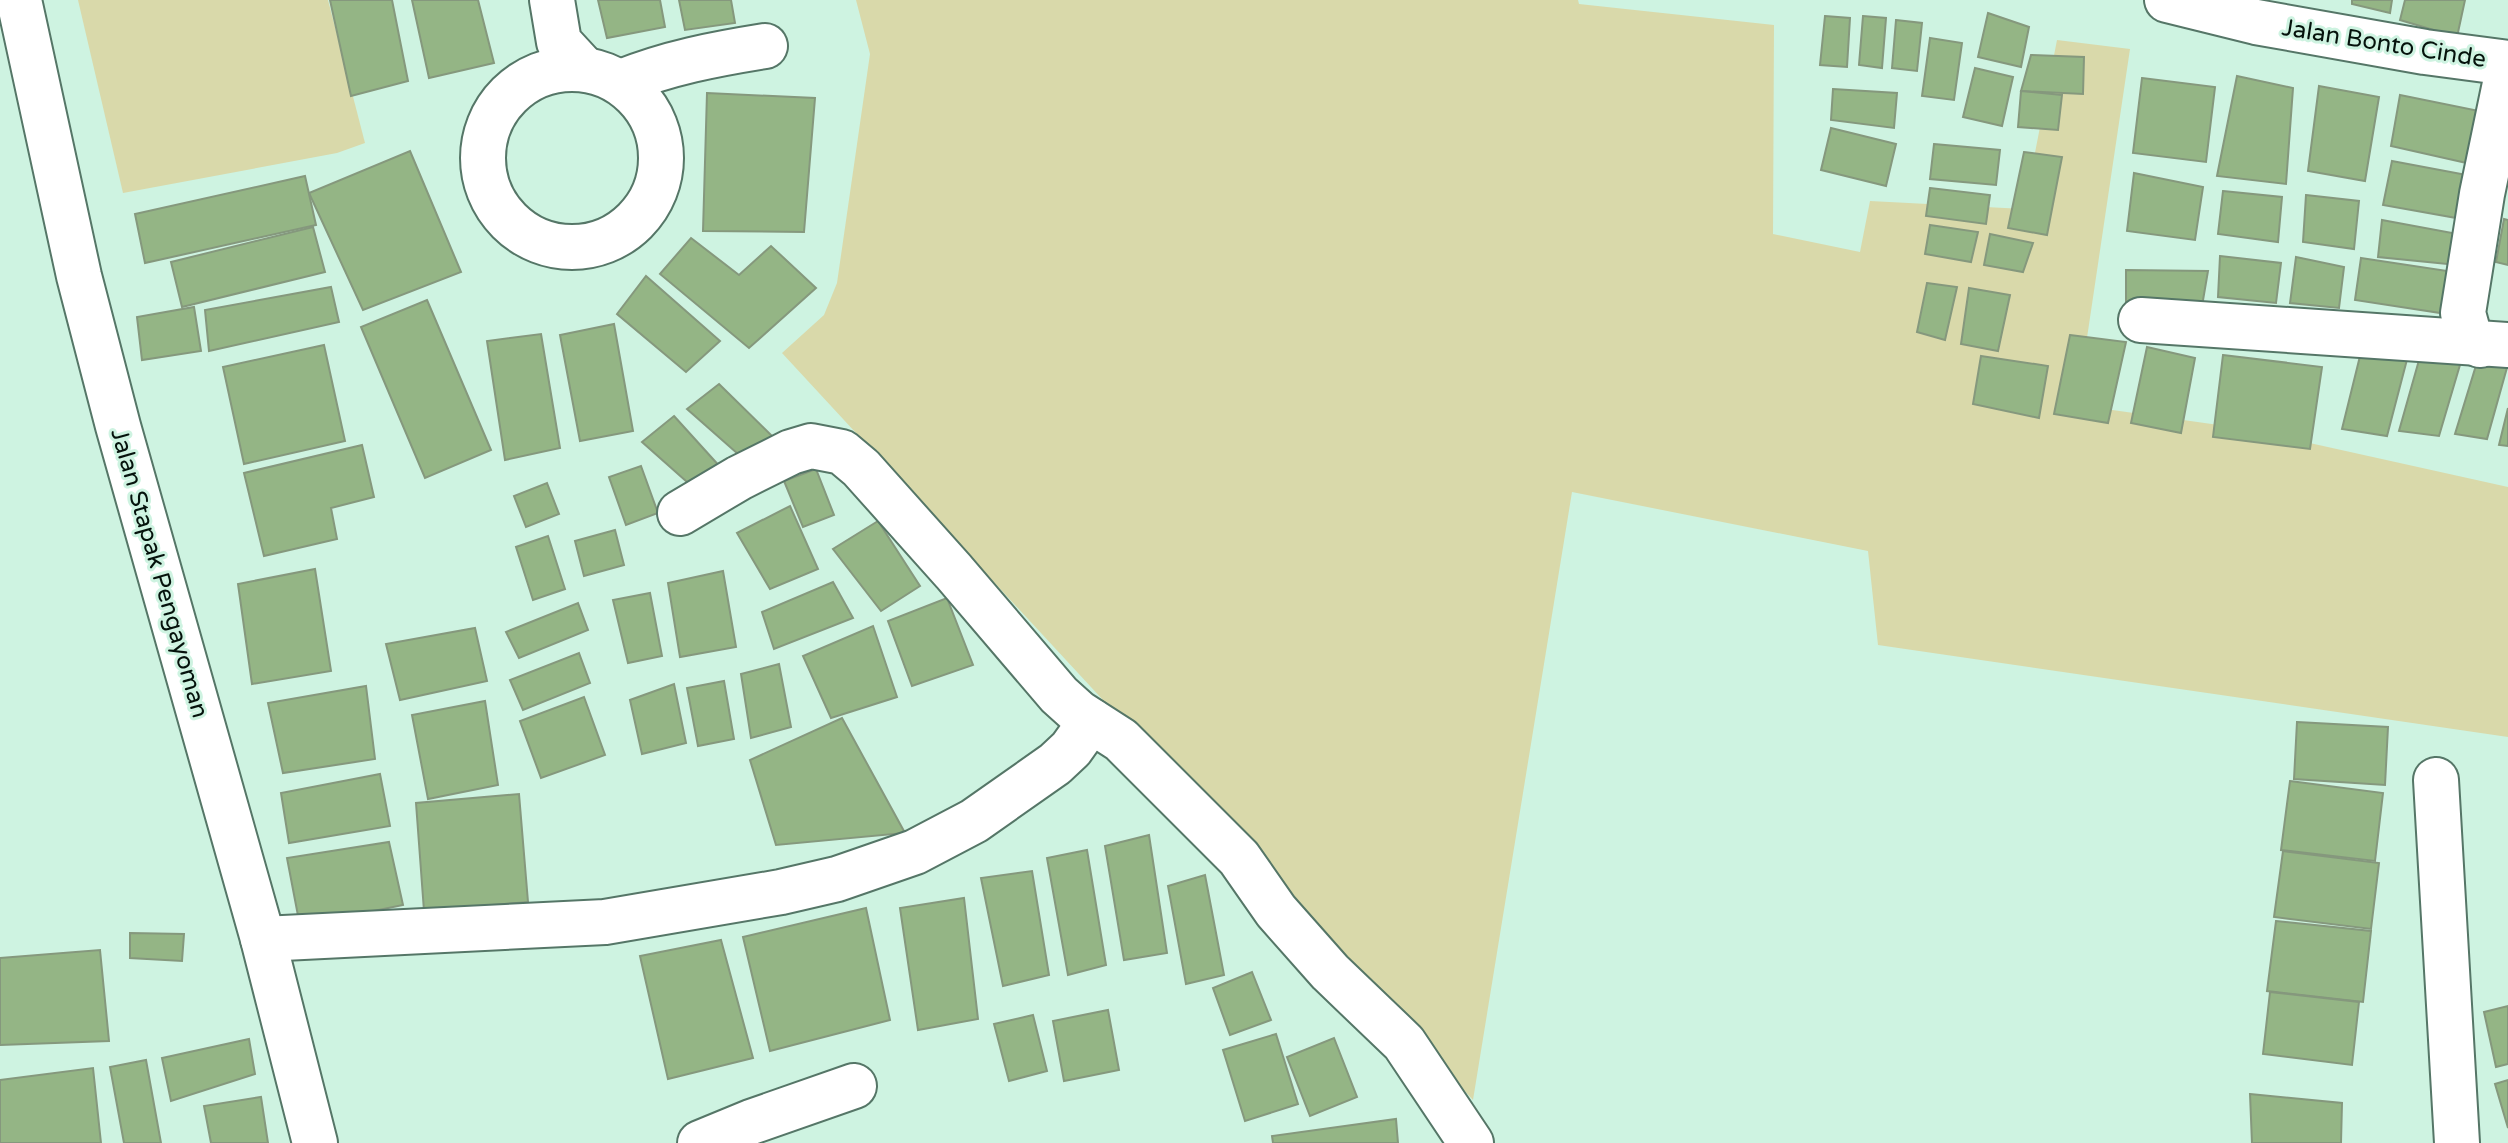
<svg xmlns="http://www.w3.org/2000/svg" width="2508" height="1143" font-family="'Varela Round',sans-serif">
	<style>
		.green { fill: #d9d9aa }
		.building { fill: #94b585; stroke: #85987d; stroke-width: 2 }
		.lines { fill: none; stroke-linecap: round; stroke-linejoin: round }
		.minor-casing { stroke: #557667; stroke-width: 48 }
		.minor { stroke: #fff; stroke-width: 44 }
		.labels { text-anchor: middle; stroke-width: 6; stroke-linejoin: round; paint-order: stroke }
		.street-label { font-size: 24px; fill: #05120c; stroke: #cef3e1 }
	</style>
	<rect width="100%" height="100%" fill="#cef3e1"/>
	<g class="green">
		<path d="M78 0H328L365 143 337 153 123 193Z"/>
		<path d="M856 0H1578L1579 4 1774 25 1773 234 1860 252 1870 201 2024 209 2057 40 2130 49 2077 405 2247 429 2508 487V737L1878 645 1868 551 1572 492 1473 1100 782 353 824 315 837 283 870 54Z"/>
	</g>
	<g class="building">
		<path d="M330 0H392L408 81 351 96Z"/>
		<path d="M412 0H478L494 63 429 78Z"/>
		<path d="M598 0H660L665 27 607 38Z"/>
		<path d="M679 0H731L735 23 685 30Z"/>
		<path d="M2352 0H2392L2390 13 2352 4Z"/>
		<path d="M2405 0H2465L2457 37 2400 20Z"/>
		<path d="M1988 13 2029 27 2021 67 1978 57Z"/>
		<path d="M1825 16 1850 18 1847 67 1820 65Z"/>
		<path d="M1863 16 1886 18 1882 68 1859 65Z"/>
		<path d="M1896 20 1922 23 1917 71 1892 68Z"/>
		<path d="M1930 38 1962 43 1954 100 1922 96Z"/>
		<path d="M2031 55 2084 57 2083 94 2021 91Z"/>
		<path d="M1975 68 2013 77 2002 126 1963 117Z"/>
		<path d="M2237 76 2293 88 2286 184 2217 176Z"/>
		<path d="M2142 78 2215 87 2206 162 2133 153Z"/>
		<path d="M2319 86 2379 97 2365 181 2308 171Z"/>
		<path d="M1833 89 1897 93 1894 128 1831 120Z"/>
		<path d="M2021 91 2062 95 2058 130 2018 127Z"/>
		<path d="M707 93 815 98 804 232 703 231Z"/>
		<path d="M2400 95 2479 111 2471 164 2391 146Z"/>
		<path d="M1831 128 1896 144 1886 186 1821 170Z"/>
		<path d="M1934 144 2000 150 1996 185 1930 179Z"/>
		<path d="M410 151 461 272 363 310 309 193Z"/>
		<path d="M2024 152 2062 157 2047 235 2008 228Z"/>
		<path d="M2392 161 2472 176 2462 219 2383 205Z"/>
		<path d="M2134 173 2203 187 2195 240 2127 231Z"/>
		<path d="M305 176 316 225 145 263 135 214Z"/>
		<path d="M1930 188 1990 195 1986 224 1926 216Z"/>
		<path d="M2223 191 2282 197 2278 242 2218 234Z"/>
		<path d="M2306 195 2359 201 2354 249 2303 242Z"/>
		<path d="M2504 219 2508 220V265L2496 262Z"/>
		<path d="M2382 220 2463 235 2457 265 2378 257Z"/>
		<path d="M1930 225 1978 232 1971 262 1925 254Z"/>
		<path d="M313 227 325 272 182 307 171 262Z"/>
		<path d="M1990 234 2033 243 2023 272 1984 265Z"/>
		<path d="M691 238 739 275 771 246 816 288 749 348 660 274Z"/>
		<path d="M2220 256 2281 263 2276 303 2218 297Z"/>
		<path d="M2296 257 2344 267 2339 308 2290 303Z"/>
		<path d="M2361 258 2454 272 2447 314 2355 300Z"/>
		<path d="M2126 270 2208 271 2201 312 2126 310Z"/>
		<path d="M646 276 720 341 686 372 617 314Z"/>
		<path d="M1927 283 1957 287 1945 340 1917 332Z"/>
		<path d="M331 287 339 322 209 351 205 310Z"/>
		<path d="M1969 288 2010 295 1998 351 1961 344Z"/>
		<path d="M427 300 491 450 425 478 361 327Z"/>
		<path d="M194 307 201 351 142 360 137 317Z"/>
		<path d="M614 324 633 431 580 441 560 335Z"/>
		<path d="M541 334 560 448 505 460 487 341Z"/>
		<path d="M2070 335 2126 342 2108 423 2054 414Z"/>
		<path d="M2364 340 2410 348 2387 436 2342 429Z"/>
		<path d="M324 345 345 441 244 464 223 367Z"/>
		<path d="M2147 347 2195 358 2181 433 2131 423Z"/>
		<path d="M2421 353 2462 358 2439 436 2399 431Z"/>
		<path d="M2223 355 2322 367 2310 449 2213 437Z"/>
		<path d="M1981 356 2048 366 2039 418 1973 404Z"/>
		<path d="M2478 359 2508 364 2487 439 2455 434Z"/>
		<path d="M719 384 774 438 747 462 687 409Z"/>
		<path d="M2508 408V446L2499 445Z"/>
		<path d="M674 416 722 469 696 490 642 442Z"/>
		<path d="M362 445 374 497 331 508 337 539 264 556 244 473Z"/>
		<path d="M641 466 658 513 626 525 609 477Z"/>
		<path d="M816 469 834 515 803 527 784 481Z"/>
		<path d="M547 483 559 514 526 527 514 496Z"/>
		<path d="M790 506 818 569 770 589 737 533Z"/>
		<path d="M878 521 920 586 881 611 833 549Z"/>
		<path d="M615 530 624 565 584 576 575 541Z"/>
		<path d="M548 536 565 589 533 600 516 547Z"/>
		<path d="M315 569 331 671 252 684 238 584Z"/>
		<path d="M723 571 736 647 680 657 668 583Z"/>
		<path d="M833 582 853 618 774 649 762 612Z"/>
		<path d="M650 593 662 656 628 663 613 600Z"/>
		<path d="M947 598 973 665 912 686 888 621Z"/>
		<path d="M578 603 588 630 519 658 506 632Z"/>
		<path d="M873 626 897 697 831 718 803 656Z"/>
		<path d="M475 628 487 681 400 700 386 644Z"/>
		<path d="M579 653 590 683 523 710 510 680Z"/>
		<path d="M779 664 791 727 751 738 741 674Z"/>
		<path d="M724 681 734 739 698 746 687 688Z"/>
		<path d="M674 684 686 743 642 754 630 700Z"/>
		<path d="M366 686 375 759 283 773 268 703Z"/>
		<path d="M584 697 605 755 541 778 520 721Z"/>
		<path d="M485 701 498 785 428 799 412 715Z"/>
		<path d="M842 718 905 833 776 845 750 760Z"/>
		<path d="M2297 722 2388 727 2385 785 2294 779Z"/>
		<path d="M380 774 390 826 289 843 281 793Z"/>
		<path d="M2290 781 2383 793 2375 861 2281 850Z"/>
		<path d="M519 794 528 902 424 911 416 803Z"/>
		<path d="M1149 835 1167 953 1124 960 1105 846Z"/>
		<path d="M389 842 403 905 300 926 287 858Z"/>
		<path d="M1087 850 1106 965 1068 975 1047 858Z"/>
		<path d="M2283 851 2379 863 2371 929 2274 917Z"/>
		<path d="M1032 871 1049 975 1003 986 981 878Z"/>
		<path d="M1205 875 1224 975 1186 984 1168 886Z"/>
		<path d="M964 898 978 1019 918 1030 900 908Z"/>
		<path d="M866 908 890 1020 770 1051 743 937Z"/>
		<path d="M2276 921 2371 931 2363 1002 2267 991Z"/>
		<path d="M130 933 184 934 182 961 130 958Z"/>
		<path d="M721 940 753 1058 668 1079 640 956Z"/>
		<path d="M100 950 109 1041 0 1045V958Z"/>
		<path d="M1252 972 1271 1020 1230 1035 1213 988Z"/>
		<path d="M2270 992 2359 1002 2352 1065 2263 1054Z"/>
		<path d="M2508 1006V1064L2496 1067 2484 1012Z"/>
		<path d="M1108 1010 1119 1070 1064 1081 1053 1021Z"/>
		<path d="M1033 1015 1047 1071 1009 1081 994 1024Z"/>
		<path d="M1276 1034 1298 1104 1245 1121 1223 1050Z"/>
		<path d="M1334 1038 1357 1097 1310 1116 1287 1057Z"/>
		<path d="M249 1039 255 1074 171 1101 162 1058Z"/>
		<path d="M146 1060 161 1143H124L110 1067Z"/>
		<path d="M93 1068 101 1143H0V1080Z"/>
		<path d="M2508 1080V1128L2495 1084Z"/>
		<path d="M2250 1094 2342 1103 2341 1143H2252Z"/>
		<path d="M261 1097 268 1143H211L204 1106Z"/>
		<path d="M1396 1119 1398 1143H1273L1272 1136Z"/>
	</g>
	<g class="lines">
		<defs>
			<g id="minor">
				<path d="M19 0 79 276 118 426 263 939 315 1143"/>
				<path d="M552 0 559 42 583 68"/>
				<path d="M2167 0 2256 22 2425 52 2508 63"/>
				<circle cx="572" cy="158" r="89"/>
				<path d="M621 82C668 63 715 54 765 46"/>
				<path d="M2141 320 2508 345"/>
				<path d="M2480 345 2469 335 2463 313 2482 194 2508 69"/>
				<path d="M680 513 739 478 791 452 811 446 842 452 861 468 954 572 1059 695 1079 713 1121 740 1239 858 1276 911 1330 972 1404 1043 1471 1143"/>
				<path d="M2436 780 2457 1143"/>
				<path d="M263 939 605 922 781 892 837 879 915 852 974 821 1055 764 1071 749 1091 721"/>
				<path d="M700 1143 751 1122 854 1086"/>
			</g>
		</defs>
		<use href="#minor" class="minor-casing"/>
		<use href="#minor" class="minor"/>
	</g>
	<g class="labels">
		<g class="street-label">
			<text transform="translate(2384 43) rotate(9)" y="8">Jalan Bonto Cinde</text>
			<text transform="translate(160 573) rotate(74)" y="8">Jalan Stapak Pengayoman</text>
		</g>
	</g>
</svg>
